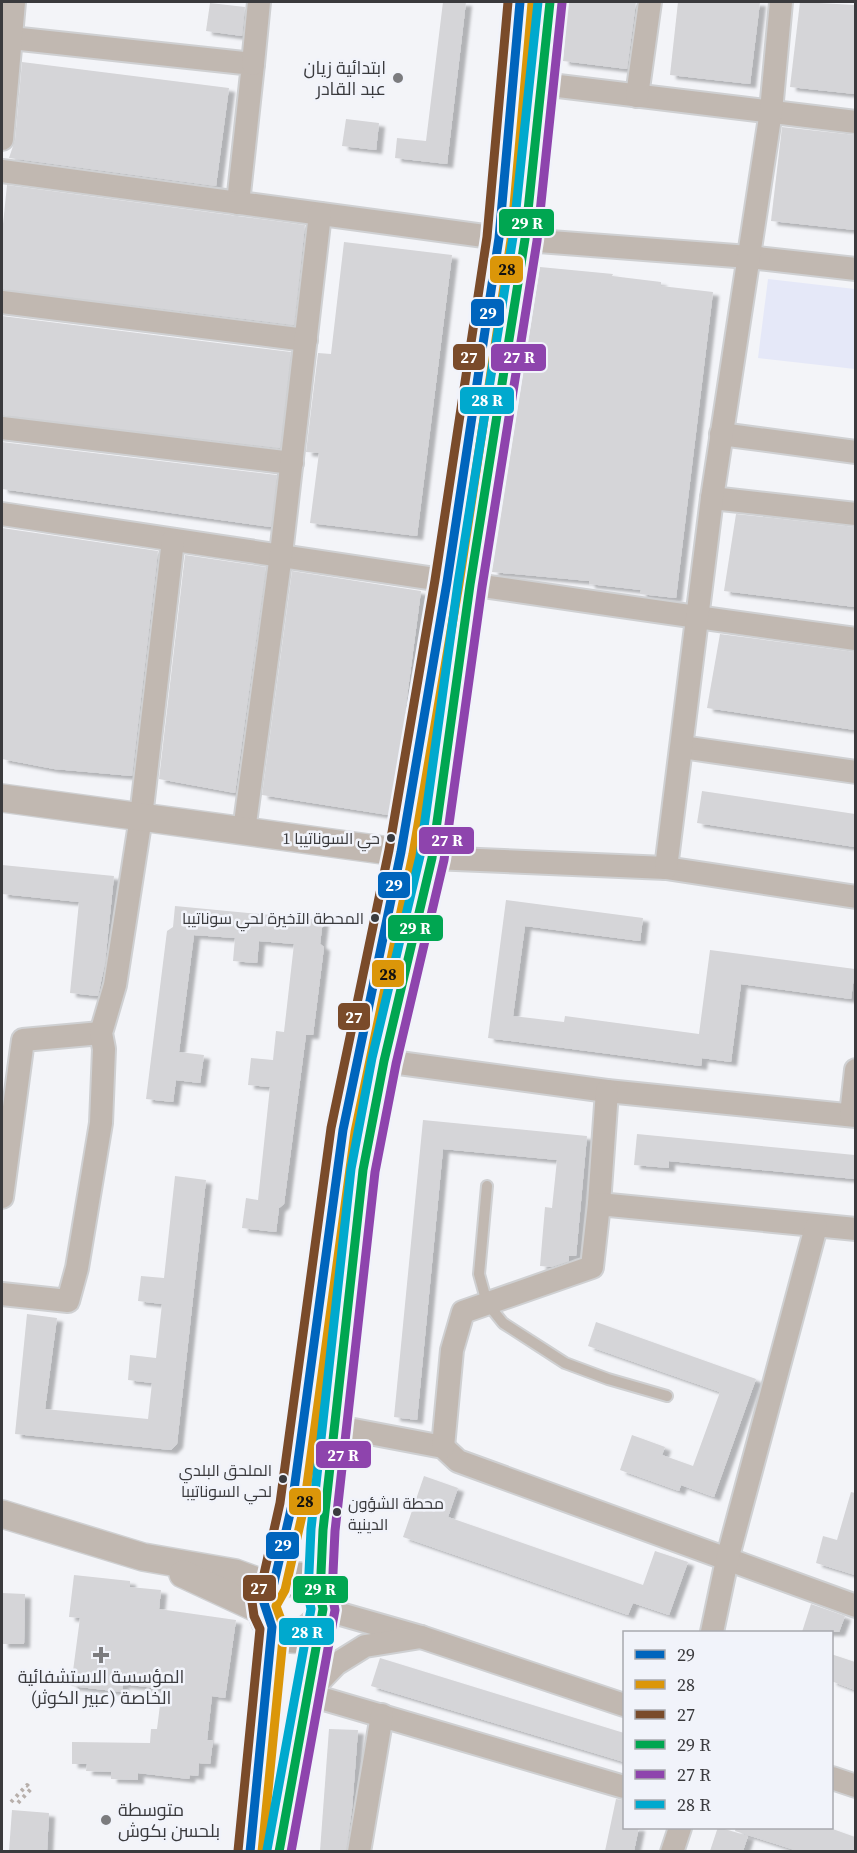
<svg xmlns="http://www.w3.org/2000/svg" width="857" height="1853" font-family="'Source Serif 4',Cairo,serif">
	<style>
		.green { fill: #e5e8f8 }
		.building { fill: #d5d5d8; filter: url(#shadow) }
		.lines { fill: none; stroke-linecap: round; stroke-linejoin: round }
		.service-casing { stroke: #cfd0d2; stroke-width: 14 }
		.minor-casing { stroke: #cfd0d2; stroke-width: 26 }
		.tertiary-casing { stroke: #cfd0d2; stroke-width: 30 }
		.primary-casing { stroke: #cfd0d2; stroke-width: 36 }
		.path { stroke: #b7afab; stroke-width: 4; stroke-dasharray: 3 4.5; stroke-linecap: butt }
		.service { stroke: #c1b8b1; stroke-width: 10 }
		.minor { stroke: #c1b8b1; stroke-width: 22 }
		.tertiary { stroke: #c1b8b1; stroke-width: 27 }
		.primary { stroke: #b8b0a9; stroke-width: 33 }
		.bus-1-casing { stroke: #f1f3fa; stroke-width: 14 }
		.bus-2-casing { stroke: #f1f3fa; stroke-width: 14 }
		.bus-3-casing { stroke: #f1f3fa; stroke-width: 14 }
		.bus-4-casing { stroke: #f1f3fa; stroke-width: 14 }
		.bus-5-casing { stroke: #f1f3fa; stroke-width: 14 }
		.bus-6-casing { stroke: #f1f3fa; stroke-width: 14 }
		.bus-1 { stroke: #0065bd; stroke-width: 9 }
		.bus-2 { stroke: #db9609; stroke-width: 9 }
		.bus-3 { stroke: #7a4b2a; stroke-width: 9 }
		.bus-4 { stroke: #00a651; stroke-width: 9 }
		.bus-5 { stroke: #8e44ad; stroke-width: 9 }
		.bus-6 { stroke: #00a9ce; stroke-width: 9 }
		.poi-dot { fill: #7b7b7e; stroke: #f1f3fa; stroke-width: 2 }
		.bus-dot { fill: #3a3a3d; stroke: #f1f3fa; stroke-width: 2 }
		.labels { text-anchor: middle; stroke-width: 5; stroke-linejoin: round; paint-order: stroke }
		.bus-label { font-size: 16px; fill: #3a3a3d; stroke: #f1f3fa; text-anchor: end }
		.poi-label { font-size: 18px; fill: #3a3a3d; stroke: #f1f3fa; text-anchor: end }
		.line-badge { stroke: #f1f3fa; stroke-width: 2 }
		.badge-label { font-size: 16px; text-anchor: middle; font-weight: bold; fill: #fff }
		.pale-badge-label { font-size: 16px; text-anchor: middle; font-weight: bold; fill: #111 }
	</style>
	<defs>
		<filter id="shadow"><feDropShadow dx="6" dy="4" stdDeviation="1.5" flood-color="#0004"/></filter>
	</defs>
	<rect width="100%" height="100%" fill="#f3f4f8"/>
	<path class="green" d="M768 279 855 289V369L758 358Z"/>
	<g class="building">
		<path d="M443 2H466L447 164 395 158 397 138 426 141Z"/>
		<path d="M568 2H636L627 69 563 61Z"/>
		<path d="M678 2H760L750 84 670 75Z"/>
		<path d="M800 2 855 5V94L790 87Z"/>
		<path d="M210 3 245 7 242 36 206 31Z"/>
		<path d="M22 62 229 88 216 186 9 158 15 140Z"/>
		<path d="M346 119 379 123 376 150 342 146Z"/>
		<path d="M782 127 855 135V230L771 221Z"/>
		<path d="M7 185 305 225 294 325 2 289V234Z"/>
		<path d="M344 242 452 255 417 536 310 523 319 453 306 452 318 353 331 354Z"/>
		<path d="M540 267 613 274 612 276 661 282V286L713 292 676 598 640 594 641 590 589 584V581L492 572Z"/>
		<path d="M2 316 291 352 280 448 2 415Z"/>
		<path d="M2 442 277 475 271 527 2 489Z"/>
		<path d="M736 514 855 527V607L724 591Z"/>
		<path d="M2 528 158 551 132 776 54 769 2 759Z"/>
		<path d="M185 555 266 567 235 793 159 779Z"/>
		<path d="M292 571 421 591 404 720 388 815 262 795Z"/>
		<path d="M720 634 855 652V730L707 708Z"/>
		<path d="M702 791 855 814V847L697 823Z"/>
		<path d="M2 865 114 876 105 963 98 996 70 993 79 902 2 894Z"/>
		<path d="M506 900 643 918 640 941 525 926 513 1016 564 1022 565 1016 699 1034 710 950 855 969 851 999 741 984 731 1062 702 1058 701 1066 488 1038Z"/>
		<path d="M175 906 323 920 320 944 324 947 313 1035H306L284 1204 279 1208 276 1232 242 1228 246 1198 258 1200 270 1087 248 1085 251 1058 273 1060 276 1031 284 1032 294 944 259 941 257 963 233 961 235 938 194 935 179 1052 204 1055 200 1083 176 1080 173 1102 146 1099 167 931 173 927Z"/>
		<path d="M423 1120 587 1136 576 1256H569V1261L551 1267 540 1266 545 1207 552 1208 557 1160 443 1149 417 1420 394 1417Z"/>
		<path d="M637 1134 855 1155V1179L669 1161V1168L634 1165Z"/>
		<path d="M175 1176 206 1180 177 1444 171 1450 15 1434 27 1314 57 1318 45 1409 148 1419 152 1383 128 1380 130 1355 156 1358 162 1304 138 1301 141 1276 164 1278Z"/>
		<path d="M596 1322 756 1379 714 1497 681 1485 679 1491 620 1470 632 1435 665 1447 662 1455 693 1466 720 1392 588 1346Z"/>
		<path d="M424 1476 458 1488 448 1517 643 1585 655 1551 688 1562 669 1615 633 1603 628 1615 403 1537Z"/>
		<path d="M851 1492 855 1493V1575L816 1563 823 1536 837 1540Z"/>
		<path d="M74 1575 130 1581V1587L161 1590 159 1609 236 1620 225 1698 212 1696 207 1740H213L210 1764 199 1763 198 1776 190 1775 189 1779 138 1773V1780L111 1779V1772L86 1771 87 1764H72V1742L150 1743 151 1729H157L162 1689 123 1684 122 1692 71 1686 80 1618 69 1617Z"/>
		<path d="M2 1593 25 1594 24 1644H2Z"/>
		<path d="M811 1604 845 1616 839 1632H802Z"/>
		<path d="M831 1654 855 1662V1690L831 1681Z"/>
		<path d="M380 1658 624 1733V1762L371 1686Z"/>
		<path d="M329 1729 358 1730 352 1809 346 1851H320Z"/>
		<path d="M616 1799 624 1800V1827H639L634 1851H605Z"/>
		<path d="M12 1810 49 1813 47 1851H9Z"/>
		<path d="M718 1827 748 1836 743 1851H710Z"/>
		<path d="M736 1827H827L855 1837V1851H798L735 1831Z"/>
	</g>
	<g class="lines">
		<defs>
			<path id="service" d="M487 1186 479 1274 487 1303 503 1323 565 1363 608 1379 667 1396"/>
			<g id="minor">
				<path d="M2 37 253 64 238 203"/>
				<path d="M253 64 259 2"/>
				<path d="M542 84 856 122"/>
				<path d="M637 96 650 2"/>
				<path d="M2 139 14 2"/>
				<path d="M2 171 499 238 749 257 856 269"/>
				<path d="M2 302 306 340"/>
				<path d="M2 428 292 463"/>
				<path d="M721 434 856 452"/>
				<path d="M712 498 856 514"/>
				<path d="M2 514C286 556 570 601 856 639"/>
				<path d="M682 747 856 772"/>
				<path d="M244 831 281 554 320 214"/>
				<path d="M432 858 666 868 856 897"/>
				<path d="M666 868 712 498 771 111 781 2"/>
				<path d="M384 1061 607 1091 856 1116"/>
				<path d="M851 1115 856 1070"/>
				<path d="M2 1197 23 1040 101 1033"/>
				<path d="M599 1204 607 1091"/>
				<path d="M2 1294 68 1301 77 1268 101 1123 104 1049 101 1033 115 985 141 817 173 540"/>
				<path d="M322 1424 443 1447 458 1461 856 1606"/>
				<path d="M443 1447 452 1350 463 1312 592 1267 599 1204 856 1229"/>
				<path d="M323 1609 421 1637 624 1705"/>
				<path d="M712 1632 727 1560 816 1227"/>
				<path d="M421 1637 365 1646 336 1664 307 1694 624 1787"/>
				<path d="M832 1778 856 1786"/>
				<path d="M359 1852 382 1715"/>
				<path d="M672 1852 680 1828"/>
			</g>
			<g id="tertiary">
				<path d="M2 798 419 855"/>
				<path d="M2 1514 143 1557 235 1573 273 1587"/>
				<path d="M183 1574 265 1612"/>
			</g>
			<g id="primary">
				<path d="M273 1587 292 1505 343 1130 401 852 447 582 499 238 520 2"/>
				<path d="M320 1595 323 1530 363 1170 384 1061 432 858 470 585 525 239 550 2"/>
				<path d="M250 1852 272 1627"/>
				<path d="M279 1852 323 1609C319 1560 252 1577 266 1616 269 1625 276 1633 285 1635 299 1639 309 1633 318 1623"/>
			</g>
		</defs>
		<use href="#service" class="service-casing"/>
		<use href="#minor" class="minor-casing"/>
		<use href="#tertiary" class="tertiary-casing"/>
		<use href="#primary" class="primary-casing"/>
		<path class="path" d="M11 1802 27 1785 31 1789 15 1806"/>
		<use href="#service" class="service"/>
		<use href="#minor" class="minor"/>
		<use href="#tertiary" class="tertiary"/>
		<use href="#primary" class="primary"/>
		<defs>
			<path id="bus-1" d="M250 1852 272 1627 264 1603 273 1587 292 1505 343 1130 401 852 447 582 499 238 520 2"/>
			<path id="bus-2" d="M262 1852 284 1628 276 1606 285 1590 304 1507 355 1132 413 854 459 584 511 240 532 3"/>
			<path id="bus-3" d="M238 1851 260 1629 254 1616 252 1602 262 1583 280 1503 331 1128 389 850 435 580 487 237 508 2"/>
			<path id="bus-4" d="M279 1852 323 1609 320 1595 323 1530 363 1170 384 1061 432 858 470 585 525 239 550 2"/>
			<path id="bus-5" d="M291 1852 335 1610 332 1594 335 1531 375 1172 396 1064 444 860 482 587 537 241 562 3"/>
			<path id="bus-6" d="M267 1850 311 1609 308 1594 311 1529 351 1169 372 1058 420 856 458 583 513 237 538 2"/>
		</defs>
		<use href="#bus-1" class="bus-1-casing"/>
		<use href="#bus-2" class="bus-2-casing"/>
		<use href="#bus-3" class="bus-3-casing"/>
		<use href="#bus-4" class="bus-4-casing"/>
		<use href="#bus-5" class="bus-5-casing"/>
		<use href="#bus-6" class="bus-6-casing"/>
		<use href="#bus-1" class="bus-1"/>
		<use href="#bus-2" class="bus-2"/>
		<use href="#bus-3" class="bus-3"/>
		<use href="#bus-4" class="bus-4"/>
		<use href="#bus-5" class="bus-5"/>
		<use href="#bus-6" class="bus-6"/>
	</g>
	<g class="poi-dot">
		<circle cx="398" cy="78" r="6"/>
		<path d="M98 1646h6v6h6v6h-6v6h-6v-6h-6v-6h6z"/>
		<circle cx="106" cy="1820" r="6"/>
	</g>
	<g class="bus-dot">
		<circle cx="391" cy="838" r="5"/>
		<circle cx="375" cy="918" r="5"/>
		<circle cx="283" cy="1479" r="5"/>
		<circle cx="337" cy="1512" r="5"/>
	</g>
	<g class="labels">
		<g class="bus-label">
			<text x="380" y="844">حي السوناتيبا 1</text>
			<text x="364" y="924">المحطة الآخيرة لحي سوناتيبا</text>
			<text x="272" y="1476">الملحق البلدي<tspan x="272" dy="21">لحي السوناتيبا</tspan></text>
			<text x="348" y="1509" text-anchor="start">محطة الشؤون<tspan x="348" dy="21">الدينية</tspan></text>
		</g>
		<g class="poi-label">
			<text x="386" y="74">ابتدائية زيان<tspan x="386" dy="21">عبد القادر</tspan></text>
			<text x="101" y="1683" text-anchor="middle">المؤسسة الاستشفائية<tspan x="101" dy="21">الخاصة (عبير الكوثر)</tspan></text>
			<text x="118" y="1816" text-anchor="start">متوسطة<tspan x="118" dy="21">بلحسن بكوش</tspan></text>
		</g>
	</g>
	<g class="line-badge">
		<rect x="498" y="208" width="57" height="29" rx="6" fill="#00a651"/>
		<rect x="489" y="255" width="35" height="29" rx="6" fill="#db9609"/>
		<rect x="470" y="298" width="35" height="29" rx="6" fill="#0065bd"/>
		<rect x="452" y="343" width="34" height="28" rx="6" fill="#7a4b2a"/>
		<rect x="490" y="343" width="57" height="29" rx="6" fill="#8e44ad"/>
		<rect x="459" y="386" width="56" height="29" rx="6" fill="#00a9ce"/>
		<rect x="418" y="826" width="57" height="29" rx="6" fill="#8e44ad"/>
		<rect x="377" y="871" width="34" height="28" rx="6" fill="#0065bd"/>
		<rect x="387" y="914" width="57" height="28" rx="6" fill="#00a651"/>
		<rect x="371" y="959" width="34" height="29" rx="6" fill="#db9609"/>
		<rect x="337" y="1002" width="34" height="29" rx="6" fill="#7a4b2a"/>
		<rect x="315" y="1440" width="57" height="29" rx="6" fill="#8e44ad"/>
		<rect x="288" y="1487" width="34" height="29" rx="6" fill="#db9609"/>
		<rect x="265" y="1531" width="35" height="29" rx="6" fill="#0065bd"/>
		<rect x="242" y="1574" width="35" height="28" rx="6" fill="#7a4b2a"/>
		<rect x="292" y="1575" width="57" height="29" rx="6" fill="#00a651"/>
		<rect x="278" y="1617" width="57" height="29" rx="6" fill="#00a9ce"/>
	</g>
	<g class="badge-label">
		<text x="527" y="229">29 R</text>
		<text x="488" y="319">29</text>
		<text x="469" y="363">27</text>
		<text x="519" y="363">27 R</text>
		<text x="487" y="406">28 R</text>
		<text x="447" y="846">27 R</text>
		<text x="394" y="891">29</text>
		<text x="415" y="934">29 R</text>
		<text x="354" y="1023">27</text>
		<text x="343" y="1461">27 R</text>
		<text x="283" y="1551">29</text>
		<text x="259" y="1594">27</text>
		<text x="320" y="1595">29 R</text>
		<text x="307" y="1638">28 R</text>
	</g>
	<g class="pale-badge-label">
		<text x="507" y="275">28</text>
		<text x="388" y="980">28</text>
		<text x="305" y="1507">28</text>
	</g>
	<rect width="857" height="1853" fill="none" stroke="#3a3a3d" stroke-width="6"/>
	<rect x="623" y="1631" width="210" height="198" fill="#f1f3fa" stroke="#a8a9ae" stroke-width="1.5"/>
	<rect x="635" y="1650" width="30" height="9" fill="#0065bd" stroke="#a8a9ae" stroke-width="1.5"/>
	<text x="677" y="1661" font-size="18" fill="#3a3a3d">29</text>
	<rect x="635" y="1680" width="30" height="9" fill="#db9609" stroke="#a8a9ae" stroke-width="1.5"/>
	<text x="677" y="1691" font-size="18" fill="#3a3a3d">28</text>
	<rect x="635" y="1710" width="30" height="9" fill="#7a4b2a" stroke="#a8a9ae" stroke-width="1.5"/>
	<text x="677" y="1721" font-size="18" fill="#3a3a3d">27</text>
	<rect x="635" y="1740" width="30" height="9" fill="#00a651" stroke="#a8a9ae" stroke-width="1.5"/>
	<text x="677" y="1751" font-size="18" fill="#3a3a3d">29 R</text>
	<rect x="635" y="1770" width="30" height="9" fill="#8e44ad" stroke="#a8a9ae" stroke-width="1.5"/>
	<text x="677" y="1781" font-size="18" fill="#3a3a3d">27 R</text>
	<rect x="635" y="1800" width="30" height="9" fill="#00a9ce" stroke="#a8a9ae" stroke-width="1.5"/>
	<text x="677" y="1811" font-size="18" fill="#3a3a3d">28 R</text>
</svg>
